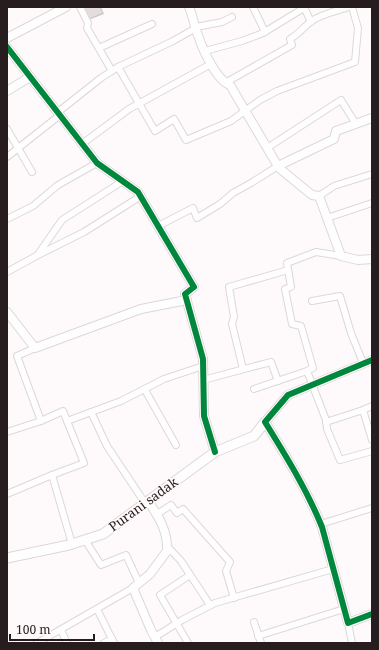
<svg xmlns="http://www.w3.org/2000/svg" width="379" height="650" font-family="'Noto Serif',serif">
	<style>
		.shadow { fill: #0003 }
		.building { fill: #e4dddd }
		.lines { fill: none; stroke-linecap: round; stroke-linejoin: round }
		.minor-casing { stroke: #ded7d8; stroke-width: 8 }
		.tertiary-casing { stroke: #ded7d8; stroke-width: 10 }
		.secondary-casing { stroke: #ded7d8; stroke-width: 11 }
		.minor { stroke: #fffefe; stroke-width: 6 }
		.tertiary { stroke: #fffefe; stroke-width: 8 }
		.secondary { stroke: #fffefe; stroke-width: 9 }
		.cycleway-casing { stroke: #fff9fa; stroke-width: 8 }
		.cycleway { stroke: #00873e; stroke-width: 6 }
		.labels { text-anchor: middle; stroke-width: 3; stroke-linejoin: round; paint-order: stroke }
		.street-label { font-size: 13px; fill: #271d1e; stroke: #fff9fa }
	</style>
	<rect width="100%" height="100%" fill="#fefafb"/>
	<path class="shadow" d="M90 7H101L104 14 91 19 89 18Z"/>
	<path class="building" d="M87 7H100L102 13 88 19 84 8Z"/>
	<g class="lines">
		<defs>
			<g id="minor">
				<path d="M80 7 88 23 87 28 112 71"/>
				<path d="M253 7 265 32"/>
				<path d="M304 7 311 22"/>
				<path d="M196 27 222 22 232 17"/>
				<path d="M99 48 152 24"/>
				<path d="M205 51 242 41 263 33 304 8"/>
				<path d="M118 67 155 131 174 119 186 140 231 121 260 100 277 91 355 62 358 28 352 7"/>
				<path d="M225 83 292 45 290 39C299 34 303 28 310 22 321 14 337 11 349 7"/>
				<path d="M58 112 101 78 118 67 173 41 196 28"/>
				<path d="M7 129 32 172"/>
				<path d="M82 144 129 109 211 64"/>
				<path d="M267 148 341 100 356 124"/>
				<path d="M7 157 60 115"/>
				<path d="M319 196 334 186 372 174"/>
				<path d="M327 218 372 203"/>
				<path d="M7 219 33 206 58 185 97 163"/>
				<path d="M158 226 193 208 197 218 220 204 233 193 251 183 278 166"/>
				<path d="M39 253 62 220 123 181"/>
				<path d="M341 256 316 252 287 263 291 287 285 289 292 324 301 326 313 368 307 371 326 420 327 429 340 460 372 451"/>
				<path d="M7 272 38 255 84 232 141 196"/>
				<path d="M312 301 340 296 351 333 363 363"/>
				<path d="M243 369 232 324 234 317 229 287 288 270"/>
				<path d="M203 380 271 362 278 381"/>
				<path d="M254 389 307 371"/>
				<path d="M145 390 176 445"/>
				<path d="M372 406 363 410 372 440"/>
				<path d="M91 412 107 446 145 503"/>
				<path d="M41 421 63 411 84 463 52 475"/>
				<path d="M67 421 121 401 164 379 203 366"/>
				<path d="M326 422 363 410"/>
				<path d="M7 432 41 421 17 356 35 348"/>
				<path d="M7 494 52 475 72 544"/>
				<path d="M157 514 171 505 177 513 183 509 230 562 226 571 234 598"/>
				<path d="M321 524 372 508"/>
				<path d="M85 540 101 565 126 555 139 583"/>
				<path d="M167 546 181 561 210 605"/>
				<path d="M97 609 114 643"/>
				<path d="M254 622 261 643"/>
				<path d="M348 623 352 643"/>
				<path d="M61 630 67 643"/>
				<path d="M258 636 344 609"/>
				<path d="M155 637 182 620 215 603 333 569"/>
				<path d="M37 643 133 588"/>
				<path d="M104 643 112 639"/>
				<path d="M188 643 160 595 190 575"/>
			</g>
			<g id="tertiary">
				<path d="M189 7C193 16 194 26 198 35 202 48 216 80 230 85L279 168 312 195 319 196 341 256 358 260 372 259"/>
				<path d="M7 38 66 7"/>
				<path d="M7 47 97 163 138 192 194 287 185 294 203 359 204 416 215 452"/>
				<path d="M7 91 30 77"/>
				<path d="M278 166 334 139 336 131 372 118"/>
				<path d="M7 312 35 348 141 309 187 300"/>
				<path d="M372 360 288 395 265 422C286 456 307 490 322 527L348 623 372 614"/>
				<path d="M148 501C159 517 168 531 167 551L150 574 133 588 151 630 158 643"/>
			</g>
			<path id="secondary" d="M7 558 69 545 103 534 215 452 254 436 265 422"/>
		</defs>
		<use href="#minor" class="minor-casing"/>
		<use href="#tertiary" class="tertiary-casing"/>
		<use href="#secondary" class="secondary-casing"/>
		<use href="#minor" class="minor"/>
		<use href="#tertiary" class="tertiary"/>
		<use href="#secondary" class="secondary"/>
		<defs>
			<g id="cycleway">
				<path d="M7 47 97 163 138 192 194 287 185 294 203 359 204 416 215 452"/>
				<path d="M372 360 288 395 265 422C286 456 307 490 322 527L348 623 372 614"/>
			</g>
		</defs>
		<use href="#cycleway" class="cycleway-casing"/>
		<use href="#cycleway" class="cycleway"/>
	</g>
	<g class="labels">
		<g class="street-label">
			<text transform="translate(143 504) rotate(-36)" y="5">Purani sadak</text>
		</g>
	</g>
	<rect width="379" height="650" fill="none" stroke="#271d1e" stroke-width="16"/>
	<path d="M10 634v6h84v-6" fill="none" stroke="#271d1e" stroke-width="2"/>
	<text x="16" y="634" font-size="12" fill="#271d1e" stroke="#fff9fa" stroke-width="3" paint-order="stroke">100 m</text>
</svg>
